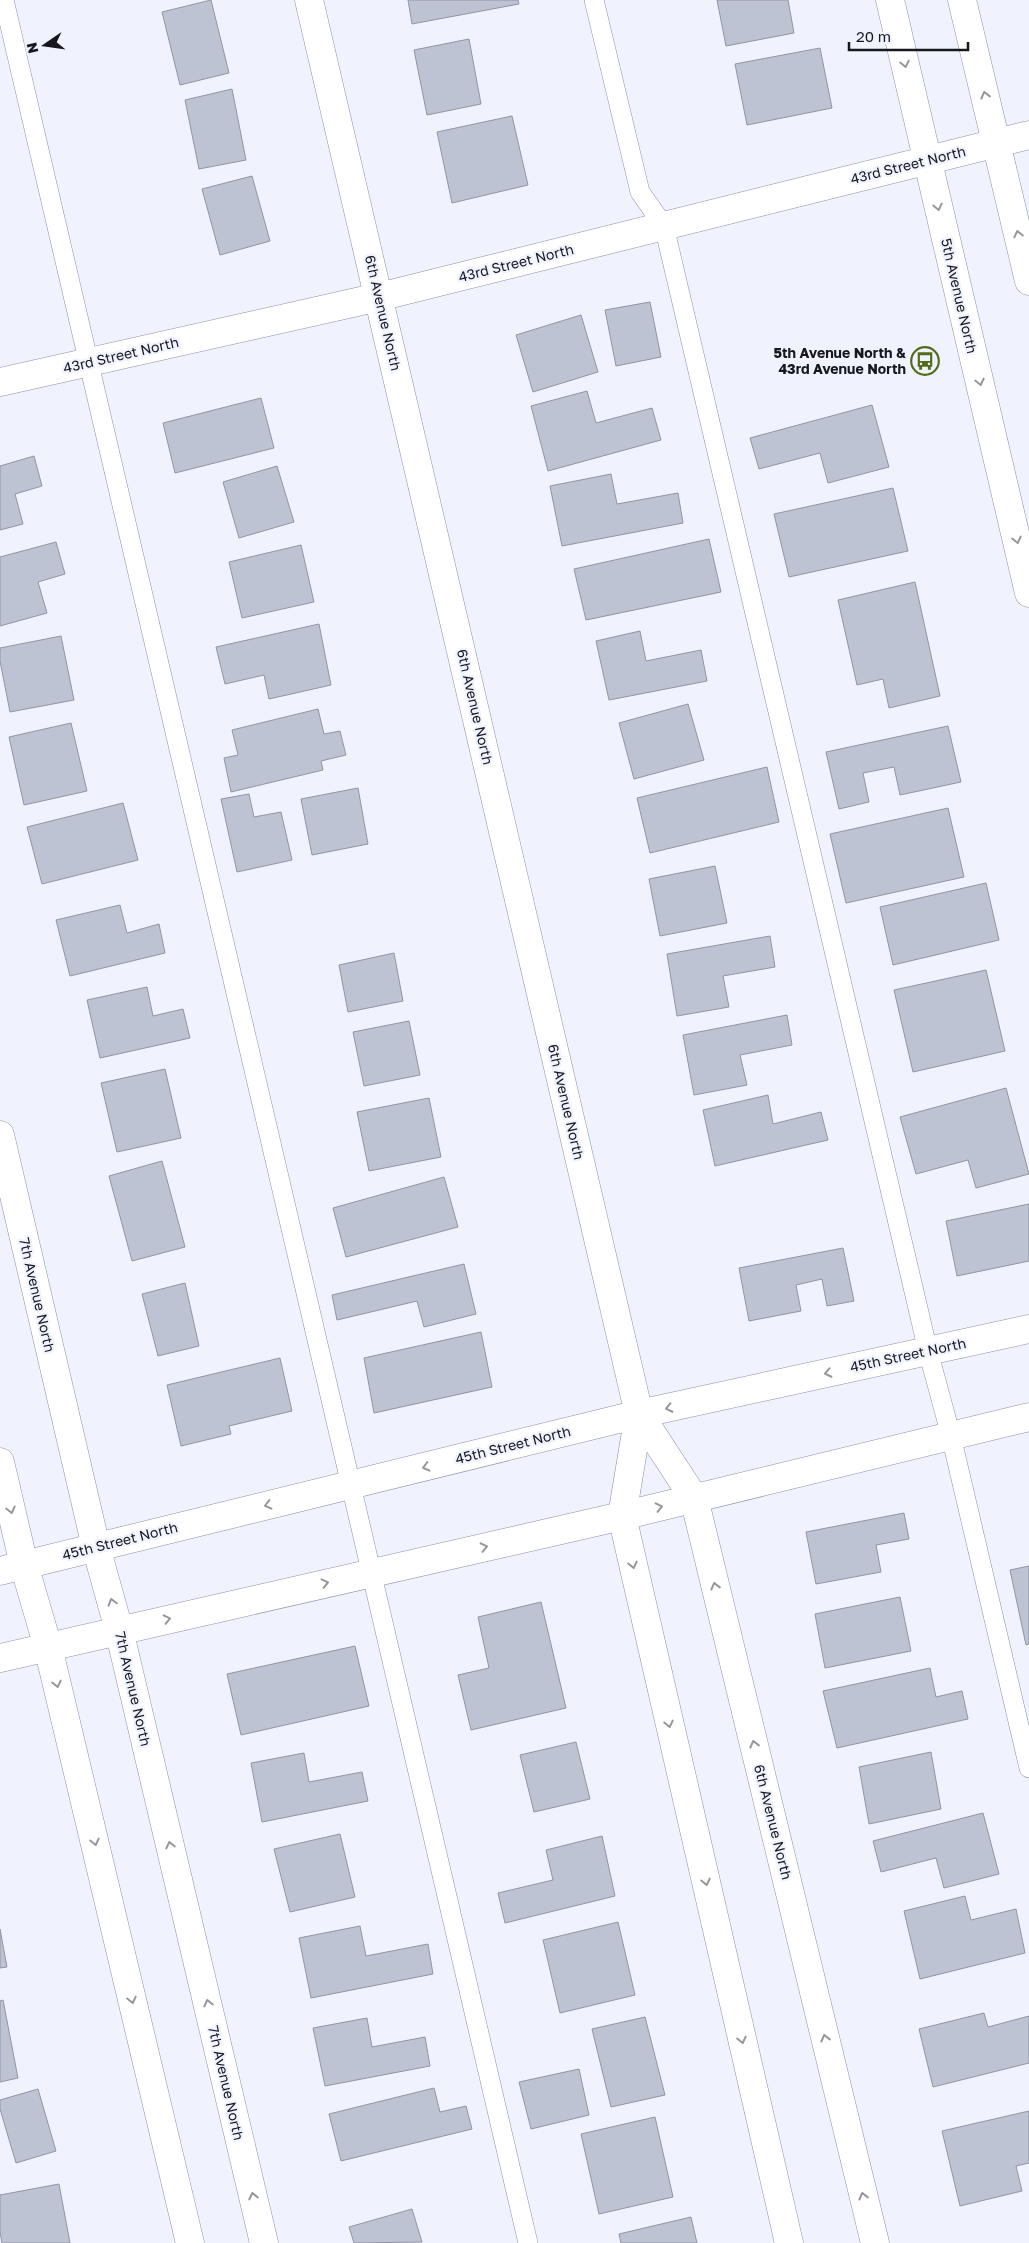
<svg xmlns="http://www.w3.org/2000/svg" width="1029" height="2243" font-family="'Golos Text',sans-serif">
	<style>
		.building { fill: #bec3d4; stroke: #9094a5 }
		.lines { fill: none; stroke-linecap: round; stroke-linejoin: round }
		.service-casing { stroke: #8c8fa0; stroke-width: 20 }
		.minor-casing { stroke: #8c8fa0; stroke-width: 29 }
		.primary-casing { stroke: #8c8fa0; stroke-width: 29 }
		.service { stroke: #fff; stroke-width: 19 }
		.minor { stroke: #fff; stroke-width: 28 }
		.primary { stroke: #fff; stroke-width: 28 }
		.oneway { stroke: #96979a }
		.labels { text-anchor: middle; stroke-width: 4.5; stroke-linejoin: round; paint-order: stroke }
		.street-label { font-size: 14px; fill: #16181e; stroke: #f0f3fe }
		.poi-label { font-size: 14px; font-weight: bold; fill: #16181e; stroke: #f0f3fe; text-anchor: end }
	</style>
	<rect width="100%" height="100%" fill="#f0f3fe"/>
	<g class="building">
		<path d="M211 0 229 73 180 85 162 12Z"/>
		<path d="M408 0H518L519 4 412 24Z"/>
		<path d="M717 0H788L794 33 726 46Z"/>
		<path d="M469 39 481 104 427 115 414 50Z"/>
		<path d="M820 48 832 108 747 125 735 64Z"/>
		<path d="M232 89 246 160 199 169 185 100Z"/>
		<path d="M512 116 528 185 452 203 437 132Z"/>
		<path d="M252 176 270 241 220 255 202 189Z"/>
		<path d="M650 302 661 357 616 366 605 310Z"/>
		<path d="M581 315 598 372 533 392 516 335Z"/>
		<path d="M587 391 596 423 652 408 661 440 548 471 531 406Z"/>
		<path d="M261 398 274 448 175 473 163 423Z"/>
		<path d="M872 405 889 467 828 483 820 453 759 469 750 438Z"/>
		<path d="M34 456 42 486 15 494 23 524 0 530V466Z"/>
		<path d="M277 466 294 522 239 538 223 482Z"/>
		<path d="M611 474 617 504 678 493 683 523 562 546 550 486Z"/>
		<path d="M893 488 908 551 789 577 774 514Z"/>
		<path d="M709 539 721 592 586 620 574 569Z"/>
		<path d="M56 542 65 574 38 582 47 613 0 626V557Z"/>
		<path d="M301 545 314 602 242 618 229 562Z"/>
		<path d="M915 582 940 696 889 708 883 679 857 685 838 600Z"/>
		<path d="M319 624 331 685 269 699 264 675 225 684 216 647Z"/>
		<path d="M640 631 646 661 701 650 707 681 609 700 596 641Z"/>
		<path d="M61 636 74 700 10 712 0 661V648Z"/>
		<path d="M688 704 704 760 634 779 619 723Z"/>
		<path d="M318 709 324 734 340 731 346 755 321 761 323 770 231 792 224 758 238 755 232 730Z"/>
		<path d="M71 723 87 791 24 805 9 737Z"/>
		<path d="M948 726 961 782 900 795 894 767 863 773 869 802 839 809 826 752Z"/>
		<path d="M767 767 779 822 650 853 637 798Z"/>
		<path d="M358 788 368 844 312 855 301 799Z"/>
		<path d="M249 794 254 817 281 812 292 860 237 872 221 799Z"/>
		<path d="M123 803 138 860 42 884 27 827Z"/>
		<path d="M948 808 964 877 846 903 830 834Z"/>
		<path d="M715 866 727 923 660 936 649 879Z"/>
		<path d="M986 883 999 940 893 965 880 907Z"/>
		<path d="M120 905 127 933 159 924 165 953 70 976 56 920Z"/>
		<path d="M770 936 775 967 723 976 729 1007 677 1016 667 954Z"/>
		<path d="M394 953 403 1001 348 1012 339 965Z"/>
		<path d="M986 970 1005 1051 913 1072 894 990Z"/>
		<path d="M147 987 153 1016 183 1009 190 1038 100 1058 87 1000Z"/>
		<path d="M787 1015 792 1045 740 1055 747 1085 694 1095 683 1035Z"/>
		<path d="M409 1021 420 1075 364 1086 353 1032Z"/>
		<path d="M165 1069 181 1138 117 1152 101 1083Z"/>
		<path d="M1006 1088 1029 1174 976 1188 968 1160 916 1174 900 1117Z"/>
		<path d="M768 1095 773 1124 821 1112 828 1140 715 1166 703 1110Z"/>
		<path d="M429 1098 441 1157 369 1171 357 1112Z"/>
		<path d="M162 1161 185 1247 132 1261 109 1176Z"/>
		<path d="M444 1177 458 1227 346 1257 333 1208Z"/>
		<path d="M1029 1204V1261L957 1276 946 1221Z"/>
		<path d="M843 1248 854 1301 827 1306 822 1279 796 1285 801 1311 749 1321 739 1268Z"/>
		<path d="M464 1264 476 1314 424 1327 417 1301 337 1320 332 1295Z"/>
		<path d="M185 1283 199 1346 158 1356 142 1294Z"/>
		<path d="M481 1332 492 1387 374 1413 364 1358Z"/>
		<path d="M280 1358 292 1411 229 1426 231 1434 181 1446 167 1385Z"/>
		<path d="M904 1513 909 1539 876 1545 881 1572 816 1584 806 1532Z"/>
		<path d="M1029 1566V1644L1026 1645 1010 1570Z"/>
		<path d="M900 1597 911 1651 825 1668 815 1614Z"/>
		<path d="M541 1602 566 1708 471 1730 458 1675 489 1668 478 1617Z"/>
		<path d="M355 1646 369 1706 241 1735 227 1674Z"/>
		<path d="M930 1668 936 1697 962 1691 968 1719 837 1748 823 1691Z"/>
		<path d="M576 1742 590 1799 534 1812 520 1755Z"/>
		<path d="M931 1752 941 1809 869 1824 859 1767Z"/>
		<path d="M304 1753 309 1782 362 1772 368 1801 262 1822 251 1763Z"/>
		<path d="M983 1813 999 1874 944 1888 936 1858 881 1872 873 1841Z"/>
		<path d="M340 1834 355 1897 290 1912 274 1849Z"/>
		<path d="M602 1836 615 1896 505 1923 498 1893 553 1880 546 1850Z"/>
		<path d="M965 1896 971 1920 1016 1909 1025 1953 920 1979 904 1911Z"/>
		<path d="M618 1922 635 1995 560 2013 543 1940Z"/>
		<path d="M360 1926 366 1956 428 1944 433 1974 311 1998 299 1938Z"/>
		<path d="M0 1929 7 1967 0 1968Z"/>
		<path d="M3 2000 18 2078 0 2082V2001Z"/>
		<path d="M984 2013 988 2027 1029 2016V2063L933 2087 919 2029Z"/>
		<path d="M645 2017 665 2095 611 2107 592 2029Z"/>
		<path d="M367 2018 372 2047 425 2037 430 2066 325 2086 313 2028Z"/>
		<path d="M579 2069 589 2115 531 2129 519 2082Z"/>
		<path d="M434 2088 440 2112 466 2106 472 2129 341 2161 329 2114Z"/>
		<path d="M38 2089 56 2151 16 2163 0 2109V2100Z"/>
		<path d="M1029 2111V2163L1016 2166 1022 2191 960 2206 942 2131Z"/>
		<path d="M655 2117 673 2197 599 2214 581 2134Z"/>
		<path d="M59 2184 70 2243H2L0 2232V2195Z"/>
		<path d="M412 2209 422 2242 354 2243 349 2227Z"/>
		<path d="M691 2217 697 2243H621L619 2234Z"/>
	</g>
	<g class="lines">
		<defs>
			<g id="service">
				<path d="M4 0 528 2243"/>
				<path d="M594 0 640 192 664 226 928 1351 951 1436 1029 1768"/>
			</g>
			<g id="minor">
				<path d="M309 0 639 1414 694 1498 875 2243"/>
				<path d="M0 382 379 297 1029 135"/>
				<path d="M0 1135 96 1547 119 1630 264 2243"/>
				<path d="M639 1414 622 1516 789 2243"/>
				<path d="M0 1462 24 1565 48 1647 190 2243"/>
				<path d="M0 1571 639 1414 1029 1329"/>
				<path d="M0 1658 622 1516 1029 1417"/>
			</g>
			<g id="primary">
				<path d="M890 0 1029 593"/>
				<path d="M962 0 1029 281"/>
			</g>
		</defs>
		<use href="#service" class="service-casing"/>
		<use href="#minor" class="minor-casing"/>
		<use href="#primary" class="primary-casing"/>
		<use href="#service" class="service"/>
		<use href="#minor" class="minor"/>
		<use href="#primary" class="primary"/>
	</g>
	<defs><path id="oneway-chevron" d="M-2-3.5L2.5 0L-2 3.5" fill="none" stroke-width="1.6" stroke-linecap="round" stroke-linejoin="round" transform="scale(1.25)"/></defs>
	<g class="oneway">
		<use href="#oneway-chevron" transform="translate(905 64) rotate(77)"/>
		<use href="#oneway-chevron" transform="translate(985 95) rotate(-104)"/>
		<use href="#oneway-chevron" transform="translate(938 207) rotate(77)"/>
		<use href="#oneway-chevron" transform="translate(1018 234) rotate(-103)"/>
		<use href="#oneway-chevron" transform="translate(980 382) rotate(77)"/>
		<use href="#oneway-chevron" transform="translate(1017 540) rotate(77)"/>
		<use href="#oneway-chevron" transform="translate(828 1373) rotate(168)"/>
		<use href="#oneway-chevron" transform="translate(669 1408) rotate(168)"/>
		<use href="#oneway-chevron" transform="translate(426 1467) rotate(166)"/>
		<use href="#oneway-chevron" transform="translate(268 1505) rotate(166)"/>
		<use href="#oneway-chevron" transform="translate(659 1507) rotate(-13)"/>
		<use href="#oneway-chevron" transform="translate(11 1510) rotate(77)"/>
		<use href="#oneway-chevron" transform="translate(484 1547) rotate(-13)"/>
		<use href="#oneway-chevron" transform="translate(633 1565) rotate(77)"/>
		<use href="#oneway-chevron" transform="translate(325 1583) rotate(-13)"/>
		<use href="#oneway-chevron" transform="translate(715 1586) rotate(-104)"/>
		<use href="#oneway-chevron" transform="translate(112 1602) rotate(-106)"/>
		<use href="#oneway-chevron" transform="translate(167 1619) rotate(-13)"/>
		<use href="#oneway-chevron" transform="translate(57 1684) rotate(77)"/>
		<use href="#oneway-chevron" transform="translate(669 1724) rotate(77)"/>
		<use href="#oneway-chevron" transform="translate(754 1744) rotate(-104)"/>
		<use href="#oneway-chevron" transform="translate(95 1842) rotate(77)"/>
		<use href="#oneway-chevron" transform="translate(170 1845) rotate(-103)"/>
		<use href="#oneway-chevron" transform="translate(706 1882) rotate(77)"/>
		<use href="#oneway-chevron" transform="translate(132 2000) rotate(77)"/>
		<use href="#oneway-chevron" transform="translate(208 2003) rotate(-103)"/>
		<use href="#oneway-chevron" transform="translate(825 2038) rotate(-104)"/>
		<use href="#oneway-chevron" transform="translate(742 2040) rotate(77)"/>
		<use href="#oneway-chevron" transform="translate(253 2196) rotate(-103)"/>
		<use href="#oneway-chevron" transform="translate(863 2196) rotate(-104)"/>
	</g>
	<defs>
		<symbol id="bus-ring" viewBox="-11 -11 22 22"><circle r="9.5" fill="#f0f3fe" stroke="#536b1c" stroke-width="1.5"/><path d="M-5-6H5V4H4V6H2V4H-2V6H-4V4H-5ZM-3.5-4V0h7V-4ZM-3.5 1.2v1.5H-2V1.2ZM2 1.2v1.5H3.5V1.2Z" fill="#536b1c"/></symbol>
	</defs>
	<g fill-rule="evenodd">
		<use href="#bus-ring" x="909" y="345" width="32" height="32"/>
	</g>
	<g class="labels">
		<g class="street-label">
			<text transform="translate(908 165) rotate(-14)" y="5">43rd Street North</text>
			<text transform="translate(516 263) rotate(-14)" y="5">43rd Street North</text>
			<text transform="translate(959 296) rotate(77)" y="5">5th Avenue North</text>
			<text transform="translate(383 313) rotate(77)" y="5">6th Avenue North</text>
			<text transform="translate(121 355) rotate(-13)" y="5">43rd Street North</text>
			<text transform="translate(475 707) rotate(77)" y="5">6th Avenue North</text>
			<text transform="translate(566 1102) rotate(77)" y="5">6th Avenue North</text>
			<text transform="translate(37 1295) rotate(77)" y="5">7th Avenue North</text>
			<text transform="translate(908 1355) rotate(-12)" y="5">45th Street North</text>
			<text transform="translate(513 1445) rotate(-14)" y="5">45th Street North</text>
			<text transform="translate(120 1541) rotate(-14)" y="5">45th Street North</text>
			<text transform="translate(133 1689) rotate(77)" y="5">7th Avenue North</text>
			<text transform="translate(773 1822) rotate(76)" y="5">6th Avenue North</text>
			<text transform="translate(226 2083) rotate(77)" y="5">7th Avenue North</text>
		</g>
		<g class="poi-label">
			<text x="906" y="358">5th Avenue North &amp;<tspan x="906" dy="16">43rd Avenue North</tspan></text>
		</g>
	</g>
	<g transform="translate(45 45) rotate(257)" stroke="#f0f3fe" stroke-width="4" paint-order="stroke">
	<path d="M0-4L9 19L0 12L-9 19Z" fill="#16181e"/>
	<text y="-8" font-size="14" font-weight="bold" text-anchor="middle" fill="#16181e">N</text>
	</g>
	<path d="M849 42v8h119v-8" fill="none" stroke="#16181e" stroke-width="2.5"/>
	<text x="856" y="42" font-size="15" fill="#16181e" stroke="#f0f3fe" stroke-width="4" paint-order="stroke">20 m</text>
</svg>
